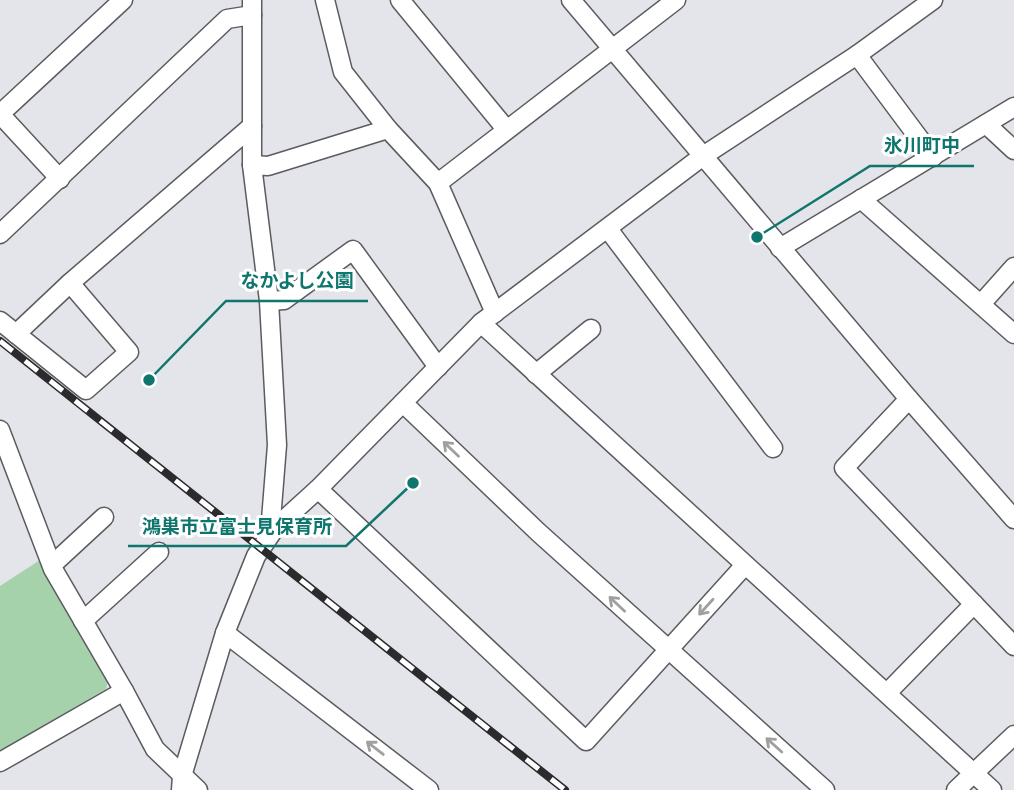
<svg xmlns="http://www.w3.org/2000/svg" width="1014" height="790" font-family="Literata,'Noto Sans JP',serif">
	<style>
		.green { fill: #a6d2ab }
		.lines { fill: none; stroke-linecap: round; stroke-linejoin: round }
		.minor-casing { stroke: #5b5b60; stroke-width: 21 }
		.minor { stroke: #fff; stroke-width: 18 }
		.rail-casing { stroke: #2b2b2e; stroke-width: 8 }
		.rail { stroke: #fff; stroke-width: 5; stroke-dasharray: 16; stroke-linecap: butt }
		.oneway { stroke: #a0a0a1 }
		.leader { fill: none; stroke: #0f766e; stroke-width: 2.5 }
		.callout-dot { fill: #0f766e; stroke: #fff; stroke-width: 2.5 }
		.callout-label { font-size: 19px; text-anchor: middle; font-weight: bold; fill: #0f766e; stroke: #fff; stroke-width: 6; stroke-linejoin: round; paint-order: stroke }
	</style>
	<rect width="100%" height="100%" fill="#e4e5ea"/>
	<path class="green" d="M40 560 108 681 106 689 0 751V586Z"/>
	<g class="lines">
		<defs>
			<g id="minor">
				<path d="M252 0V165L269 301 277 445 271 520 275 528"/>
				<path d="M325 0 343 72 388 129 438 183"/>
				<path d="M400 0 506 129"/>
				<path d="M571 0 909 399 1014 519"/>
				<path d="M857 55 933 157"/>
				<path d="M0 114 123 0"/>
				<path d="M0 114 60 179"/>
				<path d="M986 124 1014 150"/>
				<path d="M252 165 268 166 388 129"/>
				<path d="M861 199 1014 334"/>
				<path d="M608 229 773 448"/>
				<path d="M0 234 227 19 252 15"/>
				<path d="M780 248 1014 107"/>
				<path d="M269 301 284 300 353 250 438 367"/>
				<path d="M981 304 1014 267"/>
				<path d="M495 313 438 183 676 0"/>
				<path d="M0 321 86 390 129 352 70 283"/>
				<path d="M481 323 992 790"/>
				<path d="M16 334 70 283 252 126"/>
				<path d="M536 374 591 329"/>
				<path d="M909 399 844 468 1014 646"/>
				<path d="M403 403 538 532 825 790"/>
				<path d="M0 430 53 569 124 691 155 749 198 790"/>
				<path d="M318 489 586 741 745 565"/>
				<path d="M52 565 104 517"/>
				<path d="M83 621 159 552"/>
				<path d="M225 633 429 790"/>
				<path d="M887 693 974 604"/>
				<path d="M0 762 124 691"/>
				<path d="M181 790 182 776 225 633 256 556 275 528 318 489 481 323 703 156 857 55 933 0"/>
				<path d="M956 790 1014 735"/>
			</g>
		</defs>
		<use href="#minor" class="minor-casing"/>
		<use href="#minor" class="minor"/>
		<defs>
			<path id="rail" d="M0 341 565 790"/>
		</defs>
		<use href="#rail" class="rail-casing"/>
		<use href="#rail" class="rail"/>
	</g>
	<defs><path id="oneway-shaft" d="M-6 0H5M1.5-3L5.5 0L1.5 3" fill="none" stroke-width="1.6" stroke-linecap="round" stroke-linejoin="round" transform="scale(1.75)"/></defs>
	<g class="oneway">
		<use href="#oneway-shaft" transform="translate(451 449) rotate(-136)"/>
		<use href="#oneway-shaft" transform="translate(617 604) rotate(-137)"/>
		<use href="#oneway-shaft" transform="translate(706 607) rotate(132)"/>
		<use href="#oneway-shaft" transform="translate(774 745) rotate(-138)"/>
		<use href="#oneway-shaft" transform="translate(375 748) rotate(-142)"/>
	</g>
	<path class="leader" d="M757 237L870 166H974M149 380L226 301H368M413 483L346 546H128"/>
	<g class="callout-dot">
		<circle cx="757" cy="237" r="7"/>
		<circle cx="149" cy="380" r="7"/>
		<circle cx="413" cy="483" r="7"/>
	</g>
	<g class="callout-label">
		<text x="922" y="152">氷川町中</text>
		<text x="297" y="287">なかよし公園</text>
		<text x="237" y="533">鴻巣市立富士見保育所</text>
	</g>
</svg>
